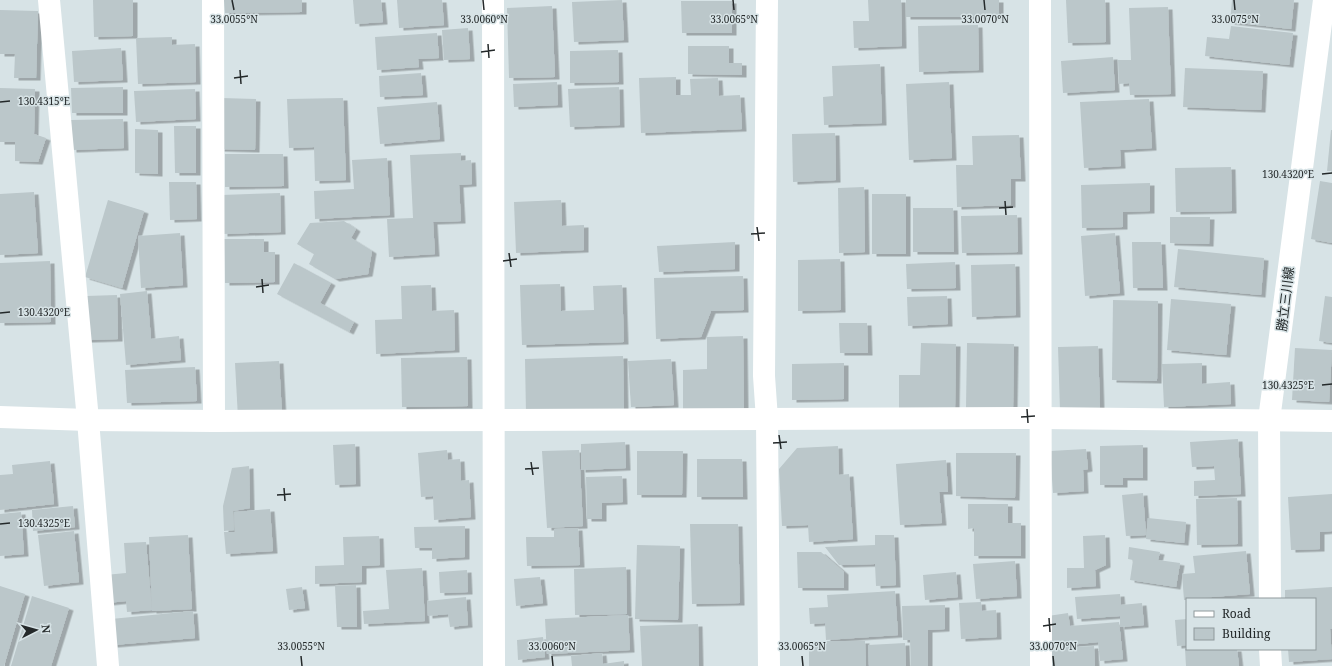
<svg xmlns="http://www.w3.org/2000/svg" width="1332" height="666" font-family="'Noto Serif','Noto Sans JP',serif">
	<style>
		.building { fill: #bbc7ca; filter: url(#shadow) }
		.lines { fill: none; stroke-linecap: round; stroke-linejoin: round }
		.street { stroke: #fff; stroke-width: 22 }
		.secondary { stroke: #fff; stroke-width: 22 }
		.ticks { fill: none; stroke: #24292a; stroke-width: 1.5 }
		.labels { text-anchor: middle; stroke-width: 3; stroke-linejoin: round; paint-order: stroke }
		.street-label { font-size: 13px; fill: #24292a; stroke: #d7e3e6 }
		.ticks-label { font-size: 10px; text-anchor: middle; fill: #24292a; stroke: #d7e3e6; stroke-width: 3; stroke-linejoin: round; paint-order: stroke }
	</style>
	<defs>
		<filter id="shadow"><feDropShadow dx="4.5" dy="2.5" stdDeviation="0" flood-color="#0004"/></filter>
	</defs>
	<rect width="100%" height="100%" fill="#d7e3e6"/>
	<g class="building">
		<path d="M93 0H133V36L94 37Z"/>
		<path d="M224 0H302V12L225 13Z"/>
		<path d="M353 0H381L383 22 355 24Z"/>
		<path d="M397 0H442L444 25 399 28Z"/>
		<path d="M622 0 624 40 574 42 572 2Z"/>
		<path d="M868 0H901L902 46 854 48 853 21H869Z"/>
		<rect x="906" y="0" width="93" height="17"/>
		<path d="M1066 0H1105L1106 42 1068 43Z"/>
		<path d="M1232 0H1294L1291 29 1230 22Z"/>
		<path d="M681 1H732V33H682Z"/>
		<path d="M552 6 555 77 509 78 507 8Z"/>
		<path d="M1168 7 1171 94 1130 95 1129 83 1119 84 1118 60H1131L1129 8Z"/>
		<path d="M0 10 38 11 36 78H14L15 54H0Z"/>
		<path d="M978 25 979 70 919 72 918 26Z"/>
		<path d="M1231 26 1293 33 1289 65 1205 56 1207 37 1229 39Z"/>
		<path d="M468 28 470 59 444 60 442 30Z"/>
		<path d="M437 33 439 58 418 59 419 67 377 70 375 37Z"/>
		<path d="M172 37V45L195 44 196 82 138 84 136 38Z"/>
		<path d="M688 46H729V63H742V75L688 74Z"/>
		<path d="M121 48 123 80 74 82 72 51Z"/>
		<path d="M618 50 619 82 570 83V51Z"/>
		<path d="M1113 57 1115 90 1063 93 1061 61Z"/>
		<path d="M880 64 882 123 824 125 823 97 833 96 832 66Z"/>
		<path d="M1185 68 1263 71 1261 110 1183 107Z"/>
		<path d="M421 73 423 95 380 97 379 76Z"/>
		<path d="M676 77V95H691L690 79 718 78 719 96 740 95 742 129 641 133 639 78Z"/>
		<path d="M557 82 558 105 514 107 513 84Z"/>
		<path d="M949 82 952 158 909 160 906 84Z"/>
		<path d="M123 87V113H72L71 88Z"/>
		<path d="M619 87 620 125 570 127 568 89Z"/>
		<path d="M0 88 35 89 34 134 46 138 38 162 15 161V142H0Z"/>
		<path d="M195 89 196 119 136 122 134 91Z"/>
		<path d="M221 98 256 99 255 150 220 149Z"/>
		<path d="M343 98 346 180 315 181 314 147 289 148 287 99Z"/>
		<path d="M1149 99 1152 148 1120 150 1121 166 1084 168 1080 102Z"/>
		<path d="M437 102 440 139 380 144 377 107Z"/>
		<path d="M123 119 124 148 72 150 71 120Z"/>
		<path d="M174 126H196V173H175Z"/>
		<path d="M135 129 158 130V174L135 173Z"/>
		<path d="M1331 130H1332V171H1327Z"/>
		<path d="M835 133 836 180 793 182 792 134Z"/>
		<path d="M1019 135 1021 179H1011V205L957 207 956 165H973L972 136Z"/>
		<path d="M461 153V161L471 160 472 184 459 185 461 221 433 222 435 254 389 257 387 219 413 218 410 155Z"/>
		<path d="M225 154H283L284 186 225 187Z"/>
		<path d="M387 158 390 215 315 219 314 191 354 189 352 160Z"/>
		<path d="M1231 167 1232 211 1176 212 1175 168Z"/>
		<path d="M1320 181 1332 183V243L1311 239Z"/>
		<path d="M169 182H196L197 219 170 220Z"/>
		<path d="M1150 183V211L1123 212V227L1082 228 1081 185Z"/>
		<path d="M864 187 865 252 839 253 838 188Z"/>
		<path d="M34 192 38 253 0 255V194Z"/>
		<path d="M280 193 281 232 223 234 222 195Z"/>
		<rect x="872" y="194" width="34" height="60"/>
		<path d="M108 200 144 211 122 288 85 277Z"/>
		<path d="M561 200 562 226 584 225V250L516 253 514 202Z"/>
		<path d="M913 208H953L954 252H913Z"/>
		<path d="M1017 215 1018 252 962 253 961 216Z"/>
		<path d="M1170 217H1210L1209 244 1170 243Z"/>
		<path d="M344 221 356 229 351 238 372 251 368 274 335 279 309 264 314 254 297 244 310 223Z"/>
		<path d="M180 233 183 285 141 288 138 236Z"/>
		<path d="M1115 233 1120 293 1085 296 1081 236Z"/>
		<path d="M224 239H264V252H275V282L225 283Z"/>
		<path d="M735 242V269L659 272 657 246Z"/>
		<path d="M1132 242H1161L1163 288H1133Z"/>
		<path d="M1178 249 1264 258 1261 295 1174 287Z"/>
		<path d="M840 259 841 310 798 311V260Z"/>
		<path d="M50 261 51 322 0 323V263Z"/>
		<path d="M955 262 956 288 907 289 906 264Z"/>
		<path d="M294 263 331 283 320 303 354 322 349 332 277 294Z"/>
		<path d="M1015 264 1016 315 972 317 971 265Z"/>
		<path d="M743 276 744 310 711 311 701 337 656 339 654 278Z"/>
		<path d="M560 284 561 311 594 310 593 286 622 285 624 342 522 345 520 285Z"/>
		<path d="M431 285 432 311 454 310 455 350 376 354 375 320 402 319 401 286Z"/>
		<path d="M147 291 151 339 179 336 181 360 126 365 120 294Z"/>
		<path d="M117 295 118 339 87 340 86 296Z"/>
		<path d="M947 296 948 324 908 326 907 297Z"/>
		<path d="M1325 296 1332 297V343L1319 341Z"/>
		<path d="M1171 299 1231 304 1226 355 1167 350Z"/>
		<path d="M1113 300 1158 301 1157 381 1112 380Z"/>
		<path d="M839 323H867L868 353H840Z"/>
		<path d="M743 336 744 410 683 411V370L707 369V337Z"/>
		<path d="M921 343 956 344 955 409 899 408V375H920Z"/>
		<path d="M967 343 1014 344 1013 409 966 408Z"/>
		<path d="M1098 346 1100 408 1060 410 1058 347Z"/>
		<path d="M1295 348 1332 350 1329 402 1292 400Z"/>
		<path d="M623 356 624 411 526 414 525 359Z"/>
		<path d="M467 357 468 406 402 407 401 358Z"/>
		<path d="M671 359 674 405 631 407 628 361Z"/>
		<path d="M279 361 282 415 238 418 235 363Z"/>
		<path d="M844 363V399L792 400V364Z"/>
		<path d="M1202 363V384L1230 382 1231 404 1164 407 1162 364Z"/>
		<path d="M195 367 197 401 127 403 125 370Z"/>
		<path d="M1238 439 1241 494 1194 496V481L1215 480 1214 466 1192 467 1190 442Z"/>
		<path d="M625 442 626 468 581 470V444Z"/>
		<path d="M355 444 356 484 335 485 333 445Z"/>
		<path d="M1143 445V478H1123V485H1100V446Z"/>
		<path d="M838 446 839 475 849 474 853 539 809 542 808 525 782 526 779 469 797 448Z"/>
		<path d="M1086 449 1088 469 1083 470 1084 491 1053 493 1050 451Z"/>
		<path d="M447 450 448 460 460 459 461 481 469 480 471 517 434 520 433 496 421 497 418 453Z"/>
		<path d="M579 450 583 526 547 528 542 451Z"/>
		<path d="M637 451H683L682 495H637Z"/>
		<path d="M956 453H1016L1015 498 956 496Z"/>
		<path d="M697 459H742L743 497H697Z"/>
		<path d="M946 460 948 492H939L942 523 900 525 896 464Z"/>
		<path d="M50 461 54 504 0 510V475L13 474 12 465Z"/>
		<path d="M249 466 250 508 233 511 234 530 224 531 223 506 232 468Z"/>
		<path d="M622 476 623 502 602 503V519H587L586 477Z"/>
		<path d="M1143 493 1146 535 1126 536 1122 495Z"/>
		<path d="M1332 494V531L1320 532V549L1291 550 1288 497Z"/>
		<path d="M1237 498 1238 544 1197 545 1196 499Z"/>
		<path d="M968 504H1008V523H1021V556H974V528L968 529Z"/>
		<path d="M73 506 75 527 33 531 32 510Z"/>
		<path d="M270 509 273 551 226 554 224 532H235L234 512Z"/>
		<path d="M21 512 24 554 0 556V514Z"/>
		<path d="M1148 518 1186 522 1184 543 1146 539Z"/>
		<path d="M690 524H738L740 603 692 604Z"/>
		<path d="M465 526V557L432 559V548H415L414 527Z"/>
		<path d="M578 528 580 565 527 566 526 537H554V529Z"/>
		<path d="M74 531 79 582 44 586 38 535Z"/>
		<path d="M188 535 192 609 152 611 149 537Z"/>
		<path d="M875 535H894L896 585 876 586 875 564 839 565 825 547 875 545Z"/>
		<path d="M1105 535 1106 565 1095 570 1096 586 1067 588V568H1084L1083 536Z"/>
		<path d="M379 536 380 565 362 566V582L315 584V566L344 565 343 537Z"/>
		<path d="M146 542 152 610 127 612 126 601 107 603 105 575 126 573 124 543Z"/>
		<path d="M637 545 680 546 678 620 635 619Z"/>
		<path d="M1129 547 1160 552 1158 560 1180 563 1176 587 1130 580 1133 560 1128 559Z"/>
		<path d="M1246 551 1250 594 1187 599V600H1184L1182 574 1195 573 1193 556Z"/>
		<path d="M797 552H821L844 572V588H798Z"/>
		<path d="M1015 561 1017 596 976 599 973 564Z"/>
		<path d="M626 567 627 614 575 615 574 569Z"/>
		<path d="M422 568 425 621 364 624 363 611 389 609 386 570Z"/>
		<path d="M467 570 468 592 440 593 439 572Z"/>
		<path d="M956 572 958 597 925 600 923 575Z"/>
		<path d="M540 577 543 603 516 606 514 579Z"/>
		<path d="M356 585 357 627H337L335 586Z"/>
		<path d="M0 586 25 594 4 666H0Z"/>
		<path d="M302 587 305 608 289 610 286 589Z"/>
		<path d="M1332 587V629H1330L1332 659 1289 662 1288 649H1315V599H1285V590Z"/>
		<path d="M895 591 898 635 826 640 825 623 810 624 809 608 828 607 827 595Z"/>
		<path d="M1120 594 1121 605 1142 603 1144 625 1120 627V616L1077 619 1075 597Z"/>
		<path d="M32 596 69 608 51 666H11Z"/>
		<path d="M466 597 468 625 450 627 448 614 428 616 427 601Z"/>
		<path d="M981 602 982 611 996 610 997 637 961 639 959 603Z"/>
		<path d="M945 605V629L928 630V666H911L910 640H903L902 606Z"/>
		<path d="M193 611 195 638 113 645 111 619Z"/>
		<path d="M1068 613 1070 626 1119 622 1123 659 1100 661 1098 642 1051 647 1048 616Z"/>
		<path d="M628 615 630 650 547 654 545 619Z"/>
		<path d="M1187 619V645L1177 646 1175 620Z"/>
		<path d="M698 624 699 666H642L640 626Z"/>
		<path d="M543 637 545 657 518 660 517 640Z"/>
		<path d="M809 641H865L866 666H809Z"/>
		<path d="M905 643 906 666H869L868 645Z"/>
		<path d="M1094 646 1095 666H1048L1046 649Z"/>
		<path d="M1185 649H1237L1239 666H1186Z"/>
		<path d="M602 653 603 664 624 661V666H572L571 656Z"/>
	</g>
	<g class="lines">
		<g class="street">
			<path d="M49 0 88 420 108 666"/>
			<path d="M213 0 214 421"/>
			<path d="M493 0 494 666"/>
			<path d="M767 0 764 376 767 419 769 666"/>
			<path d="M1040 0 1041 666"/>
			<path d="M0 417 88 420 214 421 1041 418 1332 421"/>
		</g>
		<g class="secondary">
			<path d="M1270 599 1269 420 1324 0"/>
			<path d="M1270 649 1271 666"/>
		</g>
	</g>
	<path class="ticks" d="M232 0 234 10M483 0 484 10M733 0 734 10M984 0 985 10M1234 0 1235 10M488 44 489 58M481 52 495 50M240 70 241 84M234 78 248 76M0 102 10 101M1322 174 1332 173M1005 201 1006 215M999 208 1013 207M757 227 759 241M751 234 765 233M509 253 511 267M503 261 517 259M262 279 263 293M256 287 269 285M0 313 10 312M1322 385 1332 384M1027 409 1028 423M1021 417 1035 416M779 435 781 449M773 443 787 442M531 462 533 475M525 469 539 468M284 488 285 501M277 495 291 494M0 524 10 523M1049 618 1050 632M1043 626 1056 624M301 656 302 666M552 656 553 666M802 656 803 666M1053 656 1054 666"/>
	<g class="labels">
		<g class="street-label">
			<text transform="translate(1285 299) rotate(-83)" y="5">勝立三川線</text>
		</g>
	</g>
	<g class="ticks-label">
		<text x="234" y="23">33.0055°N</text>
		<text x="484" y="23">33.0060°N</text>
		<text x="734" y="23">33.0065°N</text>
		<text x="985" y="23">33.0070°N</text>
		<text x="1235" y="23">33.0075°N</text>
		<text x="44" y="105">130.4315°E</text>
		<text x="1288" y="178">130.4320°E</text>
		<text x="44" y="316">130.4320°E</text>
		<text x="1288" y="389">130.4325°E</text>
		<text x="44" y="527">130.4325°E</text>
		<text x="301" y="650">33.0055°N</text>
		<text x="552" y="650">33.0060°N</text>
		<text x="802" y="650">33.0065°N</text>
		<text x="1053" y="650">33.0070°N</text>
	</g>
	<rect x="1186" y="598" width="130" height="52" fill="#d7e3e6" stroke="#8f999b"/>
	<rect x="1194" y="611" width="20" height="6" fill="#ffffff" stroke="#8f999b"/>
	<text x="1222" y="618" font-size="12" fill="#24292a">Road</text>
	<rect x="1194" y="628" width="20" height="12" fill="#bbc7ca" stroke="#8f999b"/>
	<text x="1222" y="638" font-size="12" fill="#24292a">Building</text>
	<g transform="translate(36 630) rotate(84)" stroke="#d7e3e6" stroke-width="3" paint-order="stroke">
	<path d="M0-3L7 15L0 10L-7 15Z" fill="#24292a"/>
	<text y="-6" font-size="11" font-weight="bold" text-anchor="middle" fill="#24292a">N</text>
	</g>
</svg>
